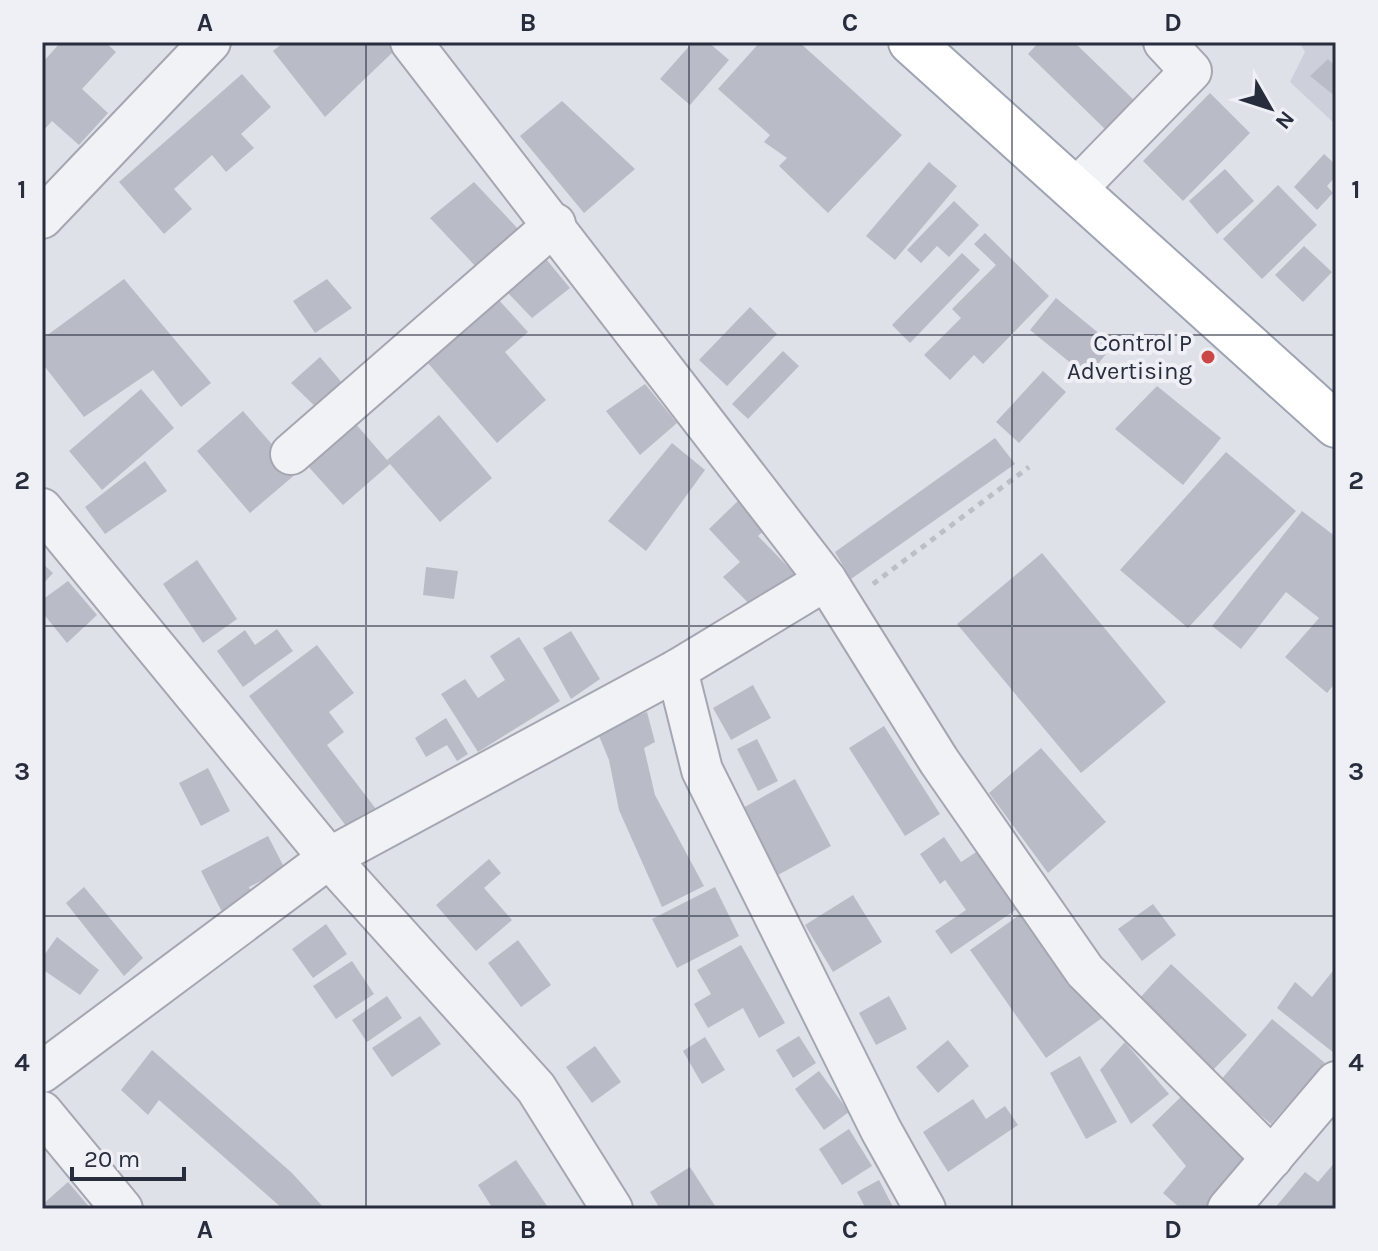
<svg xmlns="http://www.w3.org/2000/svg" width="1378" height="1251" font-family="Karla,sans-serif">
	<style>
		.built { fill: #cdd0da }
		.building { fill: #b9bcc7 }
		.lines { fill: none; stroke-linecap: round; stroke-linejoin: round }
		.street-casing { stroke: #a4a7b2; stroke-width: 44 }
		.primary-casing { stroke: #9ea4b3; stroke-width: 48 }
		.path { stroke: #bdbfc6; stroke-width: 5; stroke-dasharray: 6 6; stroke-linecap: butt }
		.street { stroke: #f1f2f6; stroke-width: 40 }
		.primary { stroke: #fff; stroke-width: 44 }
		.grid { fill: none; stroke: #282d3e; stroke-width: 2; stroke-opacity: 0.55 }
		.poi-dot { fill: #cb4646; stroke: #eef0f5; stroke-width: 3 }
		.labels { text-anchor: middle; stroke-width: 8; stroke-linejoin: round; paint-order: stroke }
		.poi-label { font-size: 24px; fill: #282d3e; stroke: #eef0f5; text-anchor: end }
		.neatline { fill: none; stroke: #282d3e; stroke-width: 3 }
		.grid-label { font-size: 26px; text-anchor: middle; font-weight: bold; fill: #282d3e }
	</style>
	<rect width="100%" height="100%" fill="#dfe1e8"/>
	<path class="built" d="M1299 42H1336V125L1290 82 1305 52Z"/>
	<g class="building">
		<path d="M61 42H105L116 52 82 89 108 113 79 145 52 121 42 132V63Z"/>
		<path d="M284 42H387L394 51 325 117 273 51Z"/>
		<path d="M693 42H708L729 60 690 105 660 79Z"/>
		<path d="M760 42H799L902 135 828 213 779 166 787 158 764 142 770 135 718 89Z"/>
		<path d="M1039 42H1074L1136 102 1107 131 1028 54Z"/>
		<path d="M1328 59 1336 67V97L1310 76Z"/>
		<path d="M242 74 271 107 241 134 254 148 226 172 212 155 174 189 192 209 164 234 119 182Z"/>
		<path d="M1210 93 1250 133 1183 201 1143 161Z"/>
		<path d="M562 101 635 169 584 213 520 136Z"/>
		<path d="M1324 154 1336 165V176L1327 186 1333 193 1317 210 1294 187Z"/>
		<path d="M929 162 957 186 895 260 866 236Z"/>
		<path d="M1225 169 1254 201 1217 234 1189 201Z"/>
		<path d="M474 182 521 232 479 270 430 218Z"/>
		<path d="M1278 185 1317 225 1262 279 1223 239Z"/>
		<path d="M954 201 979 225 949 257 937 246 921 263 907 250Z"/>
		<path d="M985 233 1049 296 983 364 974 355 950 380 924 355 961 318 952 309 996 265 974 244Z"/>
		<path d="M1304 246 1332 272 1303 302 1275 275Z"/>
		<path d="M962 253 980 270 910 343 892 325Z"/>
		<path d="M546 259 570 288 532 318 506 291Z"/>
		<path d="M124 279 211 383 181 407 153 370 84 417 42 363V339Z"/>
		<path d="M327 279 352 308 315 333 293 301Z"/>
		<path d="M1056 298 1113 345 1088 377 1030 330Z"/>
		<path d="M498 299 528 332 505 352 546 400 497 443 427 362Z"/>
		<path d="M750 307 777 334 727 386 699 360Z"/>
		<path d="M783 351 799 366 748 419 732 404Z"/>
		<path d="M320 357 344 385 320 411 291 383Z"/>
		<path d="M1043 371 1066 392 1019 443 996 422Z"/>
		<path d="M645 384 677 423 640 455 606 411Z"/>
		<path d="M1157 386 1221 438 1183 485 1115 429Z"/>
		<path d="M141 389 174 428 102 490 69 451Z"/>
		<path d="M243 411 297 473 250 513 197 451Z"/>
		<path d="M439 415 492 478 440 522 390 464 343 505 307 465 355 423 387 460Z"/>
		<path d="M995 438 1015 464 851 579 835 552Z"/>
		<path d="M672 443 705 470 646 551 608 521Z"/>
		<path d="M1226 452 1296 511 1188 628 1120 570Z"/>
		<path d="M145 461 167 491 105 534 85 507Z"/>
		<path d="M742 497 770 525 758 536 796 575 758 613 723 577 740 562 709 529Z"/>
		<path d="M1302 511 1336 537V598L1333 602 1336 605V682L1327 693 1285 657 1319 618 1286 592 1241 649 1212 626Z"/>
		<path d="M1042 553 1166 702 1081 773 957 624Z"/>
		<path d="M197 560 237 619 203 643 163 584Z"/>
		<path d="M42 563 53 573 42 585Z"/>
		<path d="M426 567 458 571 454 599 423 595Z"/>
		<path d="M68 581 97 615 67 643 42 612V600Z"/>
		<path d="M277 629 293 651 243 687 217 651 245 630 255 645Z"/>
		<path d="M571 631 600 679 571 699 543 648Z"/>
		<path d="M519 637 560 701 478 752 441 694 465 679 478 698 505 680 490 656Z"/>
		<path d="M317 645 354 693 329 712 344 732 327 745 376 809 349 830 249 696Z"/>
		<path d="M753 685 771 718 731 740 713 708Z"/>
		<path d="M647 712 655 742 644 748 655 795 704 886 662 907 619 810 609 760 597 731Z"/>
		<path d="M446 718 468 754 457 761 447 745 426 757 415 738Z"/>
		<path d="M884 726 940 814 905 836 849 748Z"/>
		<path d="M757 739 778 781 758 791 737 749Z"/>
		<path d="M1041 748 1106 822 1048 873 989 793Z"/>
		<path d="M208 768 230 811 201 826 179 783Z"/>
		<path d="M795 779 831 846 778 875 741 809Z"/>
		<path d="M268 836 285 869 249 887 253 896 222 912 201 871Z"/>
		<path d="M944 837 961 862 981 849 1020 907 951 954 935 931 966 910 945 880 940 884 920 854Z"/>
		<path d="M489 859 501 873 484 888 512 920 476 951 436 905Z"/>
		<path d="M84 887 143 958 124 976 66 903Z"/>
		<path d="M715 887 739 936 677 968 652 919Z"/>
		<path d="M853 895 882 942 833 972 805 925Z"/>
		<path d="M1153 904 1176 935 1142 961 1118 929Z"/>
		<path d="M1025 911 1102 1018 1046 1058 970 950Z"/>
		<path d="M326 924 347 954 313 978 292 949Z"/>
		<path d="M57 937 99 970 80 995 42 969V958Z"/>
		<path d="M518 940 551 985 521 1007 488 963Z"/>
		<path d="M741 945 785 1023 759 1038 743 1008 708 1028 694 1004 711 994 697 970Z"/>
		<path d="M352 961 374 994 336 1019 313 986Z"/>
		<path d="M1171 964 1247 1035 1212 1071 1137 1001Z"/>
		<path d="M1336 967V1050L1334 1053 1277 1008 1295 982 1312 997Z"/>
		<path d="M387 996 402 1018 367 1042 352 1020Z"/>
		<path d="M889 996 907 1029 876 1045 859 1013Z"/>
		<path d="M420 1016 441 1044 392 1077 372 1048Z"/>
		<path d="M1272 1019 1325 1063 1271 1124 1220 1081Z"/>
		<path d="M799 1036 816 1063 793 1078 776 1050Z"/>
		<path d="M705 1037 725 1070 702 1084 683 1051Z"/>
		<path d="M948 1040 969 1066 938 1093 916 1067Z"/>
		<path d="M1125 1042 1169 1094 1131 1124 1100 1070Z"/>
		<path d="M595 1046 621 1082 592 1103 566 1067Z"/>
		<path d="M152 1050 292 1173 325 1209H283L159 1100 148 1115 121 1090Z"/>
		<path d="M1080 1056 1117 1122 1086 1139 1050 1073Z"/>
		<path d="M819 1071 849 1112 824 1130 795 1089Z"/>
		<path d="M1187 1091 1250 1160 1209 1209H1181L1163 1193 1186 1166 1152 1125Z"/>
		<path d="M973 1099 986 1119 1005 1106 1018 1125 948 1172 923 1132Z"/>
		<path d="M849 1129 872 1166 842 1185 819 1149Z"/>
		<path d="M516 1160 549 1209H493L478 1185Z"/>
		<path d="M1336 1161V1209H1274L1305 1172 1318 1182Z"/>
		<path d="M690 1167 717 1209H660L650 1192Z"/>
		<path d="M879 1180 893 1207 866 1209 857 1192Z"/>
		<path d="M68 1182 91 1209H42V1205Z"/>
	</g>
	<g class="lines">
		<defs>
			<g id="street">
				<path d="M411 42 826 580 939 761 1085 971 1272 1158"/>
				<path d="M1076 189 1191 71 1164 42"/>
				<path d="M42 218 210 42"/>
				<path d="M291 454 555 224"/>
				<path d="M42 509 329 858 536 1088 612 1209"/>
				<path d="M677 670 702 770 881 1130 925 1209"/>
				<path d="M42 1072 329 858 677 670 826 580"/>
				<path d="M42 1112 122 1209"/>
				<path d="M1228 1209 1336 1082"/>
			</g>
			<path id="primary" d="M911 42 1336 425"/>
		</defs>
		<use href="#street" class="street-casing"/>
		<use href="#primary" class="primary-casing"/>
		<path class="path" d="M873 584 1029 467"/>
		<use href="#street" class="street"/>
		<use href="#primary" class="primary"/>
	</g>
	<path class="grid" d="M366 42V1209M689 42V1209M1012 42V1209M42 335H1336M42 626H1336M42 916H1336"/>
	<circle class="poi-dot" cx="1208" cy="357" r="8"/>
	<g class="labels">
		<g class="poi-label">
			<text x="1192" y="351">Control P<tspan x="1192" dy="28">Advertising</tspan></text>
		</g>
	</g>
	<rect width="1378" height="1251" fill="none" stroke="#eef0f5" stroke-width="88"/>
	<g transform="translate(1270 108) rotate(129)" stroke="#eef0f5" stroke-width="6" paint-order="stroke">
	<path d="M0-6L14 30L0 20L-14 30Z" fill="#282d3e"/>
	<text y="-12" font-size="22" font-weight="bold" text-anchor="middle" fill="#282d3e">N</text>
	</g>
	<path d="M72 1167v12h112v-12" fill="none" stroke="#282d3e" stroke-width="4"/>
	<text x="84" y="1167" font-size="24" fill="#282d3e" stroke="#eef0f5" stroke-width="6" paint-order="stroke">20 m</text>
	<rect x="44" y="44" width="1290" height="1163" class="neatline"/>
	<g class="grid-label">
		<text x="205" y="31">A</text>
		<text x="528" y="31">B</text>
		<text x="850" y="31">C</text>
		<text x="1173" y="31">D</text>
		<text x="22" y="198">1</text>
		<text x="1356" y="198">1</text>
		<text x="22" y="489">2</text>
		<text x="1356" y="489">2</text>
		<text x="22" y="780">3</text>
		<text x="1356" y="780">3</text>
		<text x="22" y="1071">4</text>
		<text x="1356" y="1071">4</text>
		<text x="205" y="1238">A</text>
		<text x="528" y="1238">B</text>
		<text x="850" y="1238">C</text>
		<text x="1173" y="1238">D</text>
	</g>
</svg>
